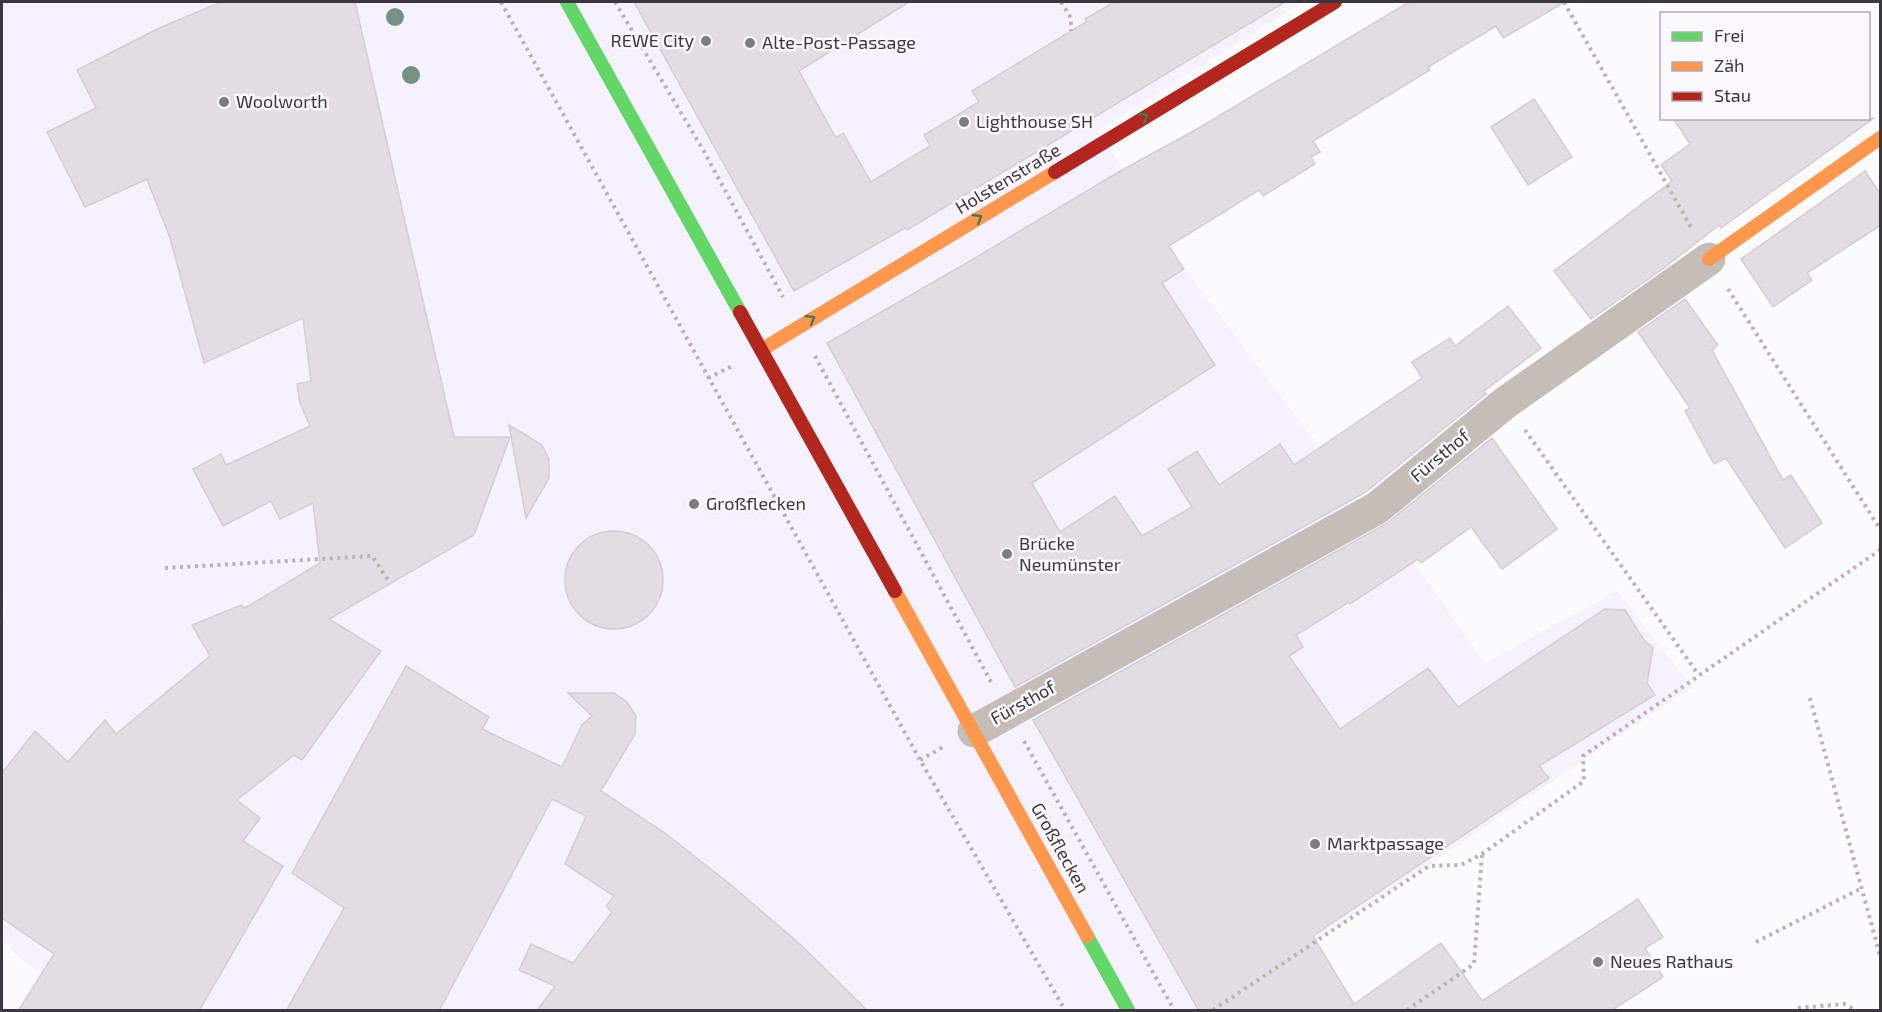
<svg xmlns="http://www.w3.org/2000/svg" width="1882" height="1012" font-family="'Exo 2',sans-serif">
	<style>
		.built { fill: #f6f1fe }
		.building { fill: #e2dde3; stroke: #d2ced3; stroke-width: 1.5 }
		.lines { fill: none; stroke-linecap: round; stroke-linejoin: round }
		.path { stroke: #bab4b2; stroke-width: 4; stroke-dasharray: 3 4.5; stroke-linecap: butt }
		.street { stroke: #c4bdb8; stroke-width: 33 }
		.fast { stroke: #63d668; stroke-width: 14 }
		.slow { stroke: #ff974d; stroke-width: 14 }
		.jam { stroke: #b3261e; stroke-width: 14 }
		.tree { fill: #759283 }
		.oneway { stroke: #4b7751 }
		.poi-dot { fill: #7e7b83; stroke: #fbf9fe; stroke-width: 2 }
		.labels { text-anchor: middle; stroke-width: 5; stroke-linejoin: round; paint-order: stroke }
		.poi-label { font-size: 18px; fill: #3b3741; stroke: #fbf9fe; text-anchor: start }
		.street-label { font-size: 18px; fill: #3b3741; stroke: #fbf9fe }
	</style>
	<rect width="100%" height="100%" fill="#fbfafd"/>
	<path class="built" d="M2 2H1303L1099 130 1165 242 1358 499 1377 508 1484 663 1617 591 1692 687 1213 1010H88L17 956 2 939V631L7 600 2 590Z"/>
	<g class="building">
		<path d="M221 2H355L454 437H510L474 535 329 619 381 651 302 760 294 755 237 800 260 818 243 841 283 866 199 1011H18L54 954 2 918V773L35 731 68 762 105 720 116 734 210 656 192 625 241 605 245 608 320 563 313 503 280 519 271 501 223 526 193 469 221 454 226 465 310 426 300 403 297 384 311 381 303 318 204 363 170 238 147 179 85 207 47 132 96 108 77 70 157 29Z"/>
		<path d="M634 2H909L799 71 836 138 843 133 871 182 930 146 924 135 979 102 972 91 1086 22 1085 19 1114 2H1285L907 230 905 228 794 291Z"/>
		<path d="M1409 2H1565L1503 38 1496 26 1428 67 1430 70 1313 141 1320 152 1311 157 1315 164 1263 196 1259 190 1169 246 1184 269 1162 283 1215 365 1032 483 1060 532 1115 496 1142 536 1192 507 1168 469 1197 451 1219 485 1280 444 1294 465 1422 378 1412 362 1450 338 1455 346 1508 306 1541 348 1484 391 1486 394 1366 492 1015 687 827 343 958 268 1122 170 1199 128Z"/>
		<path d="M1534 99 1572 157 1528 185 1491 127Z"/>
		<path d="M1673 118H1874L1721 228 1719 225 1664 268 1591 319 1554 271 1672 181 1661 165 1690 144Z"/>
		<path d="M1865 171 1881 195V225L1807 273 1812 280 1773 307 1741 259Z"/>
		<path d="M1685 299 1718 345 1712 350 1783 480 1791 475 1822 523 1785 548 1726 458 1714 464 1685 411 1690 408 1638 332Z"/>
		<path d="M509 425 542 445 549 460V478L526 518Z"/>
		<path d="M1492 438 1557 529 1502 569 1471 527 1421 563 1418 559 1350 604 1349 602 1296 635 1303 647 1289 656 1340 729 1428 668 1458 707 1605 609 1625 610 1644 640 1653 648 1647 683 1655 695 1539 766 1549 778 1313 936 1354 1004 1441 943 1482 1001 1638 899 1663 937 1645 948 1663 977 1611 1011H1199L1033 720 1386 524Z"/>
		<circle cx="614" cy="580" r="49"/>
		<path d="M406 666 489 717 482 729 562 767 582 725 592 716 568 693H614L627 702 636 716 635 734 601 791 665 833 730 884 802 946 868 1011H537L555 986 519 970 531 944 573 963 612 912 606 906 614 896 565 864 586 816 552 799 439 1011H286L344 908 292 873Z"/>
	</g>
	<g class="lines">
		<g class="path">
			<path d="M501 2 920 760 1065 1010"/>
			<path d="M615 2 702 148 783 297"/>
			<path d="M1061 2 1071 18V31"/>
			<path d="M1564 2 1692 229"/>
			<path d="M1728 289 1880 529"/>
			<path d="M815 356 991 682"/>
			<path d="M708 378 732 366"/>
			<path d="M1525 430 1698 674"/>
			<path d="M165 568 372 556 390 583"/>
			<path d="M1810 698 1880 956"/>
			<path d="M1024 741 1174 1010"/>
			<path d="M920 760 943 747"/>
			<path d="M1756 942 1862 888"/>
			<path d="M1798 1008 1844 1004 1855 1010"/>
			<path d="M1213 1010 1429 866 1461 865 1482 854 1584 781 1583 756 1880 550"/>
			<path d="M1407 1010 1474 964 1482 854"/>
		</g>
		<path class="street" d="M974 731 1377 508 1505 403 1709 259"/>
		<g class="fast">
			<path d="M567 2 740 312"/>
			<path d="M1087 936 1128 1010"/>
		</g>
		<g class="slow">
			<path d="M1709 259 1880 138"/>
			<path d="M761 350 1055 172"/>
			<path d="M895 591 1087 936"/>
		</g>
		<g class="jam">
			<path d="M1055 172 1335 2"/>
			<path d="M740 312 895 591"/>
		</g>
	</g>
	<g class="tree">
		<circle cx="395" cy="17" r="9"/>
		<circle cx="411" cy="75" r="9"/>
	</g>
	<defs><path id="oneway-chevron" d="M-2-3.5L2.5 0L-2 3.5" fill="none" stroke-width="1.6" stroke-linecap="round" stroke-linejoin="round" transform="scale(1.5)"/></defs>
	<g class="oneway">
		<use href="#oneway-chevron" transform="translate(1144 117) rotate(-31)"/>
		<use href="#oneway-chevron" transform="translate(978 218) rotate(-31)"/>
		<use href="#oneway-chevron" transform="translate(811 319) rotate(-31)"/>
	</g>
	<g class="poi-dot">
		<circle cx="706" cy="41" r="6"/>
		<circle cx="750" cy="43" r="6"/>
		<circle cx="224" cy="102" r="6"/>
		<circle cx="964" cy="122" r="6"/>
		<circle cx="694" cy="504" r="6"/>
		<circle cx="1007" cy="554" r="6"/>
		<circle cx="1315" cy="844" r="6"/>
		<circle cx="1598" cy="962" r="6"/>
	</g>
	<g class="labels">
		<g class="poi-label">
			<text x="694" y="47" text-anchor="end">REWE City</text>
			<text x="762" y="49">Alte-Post-Passage</text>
			<text x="236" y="108">Woolworth</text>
			<text x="976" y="128">Lighthouse SH</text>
			<text x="706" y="510">Großflecken</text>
			<text x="1019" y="550">Brücke<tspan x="1019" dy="21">Neumünster</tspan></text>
			<text x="1327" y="850">Marktpassage</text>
			<text x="1610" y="968">Neues Rathaus</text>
		</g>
		<g class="street-label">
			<text transform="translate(1008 179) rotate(-31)" y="6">Holstenstraße</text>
			<text transform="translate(1440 456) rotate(-40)" y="6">Fürsthof</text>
			<text transform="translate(1023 703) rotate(-29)" y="6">Fürsthof</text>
			<text transform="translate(1060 848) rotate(61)" y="6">Großflecken</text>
		</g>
	</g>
	<rect width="1882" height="1012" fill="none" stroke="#3b3741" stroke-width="6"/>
	<rect x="1660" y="12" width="210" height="108" fill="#fbf9fe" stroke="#aeabb2" stroke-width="1.5"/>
	<rect x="1672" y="32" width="30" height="9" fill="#63d668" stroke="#aeabb2" stroke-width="1.5"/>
	<text x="1714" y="42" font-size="18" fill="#3b3741">Frei</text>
	<rect x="1672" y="62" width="30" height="9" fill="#ff974d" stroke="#aeabb2" stroke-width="1.5"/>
	<text x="1714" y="72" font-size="18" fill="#3b3741">Zäh</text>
	<rect x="1672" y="92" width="30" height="9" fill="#b3261e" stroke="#aeabb2" stroke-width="1.5"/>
	<text x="1714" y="102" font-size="18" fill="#3b3741">Stau</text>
</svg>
